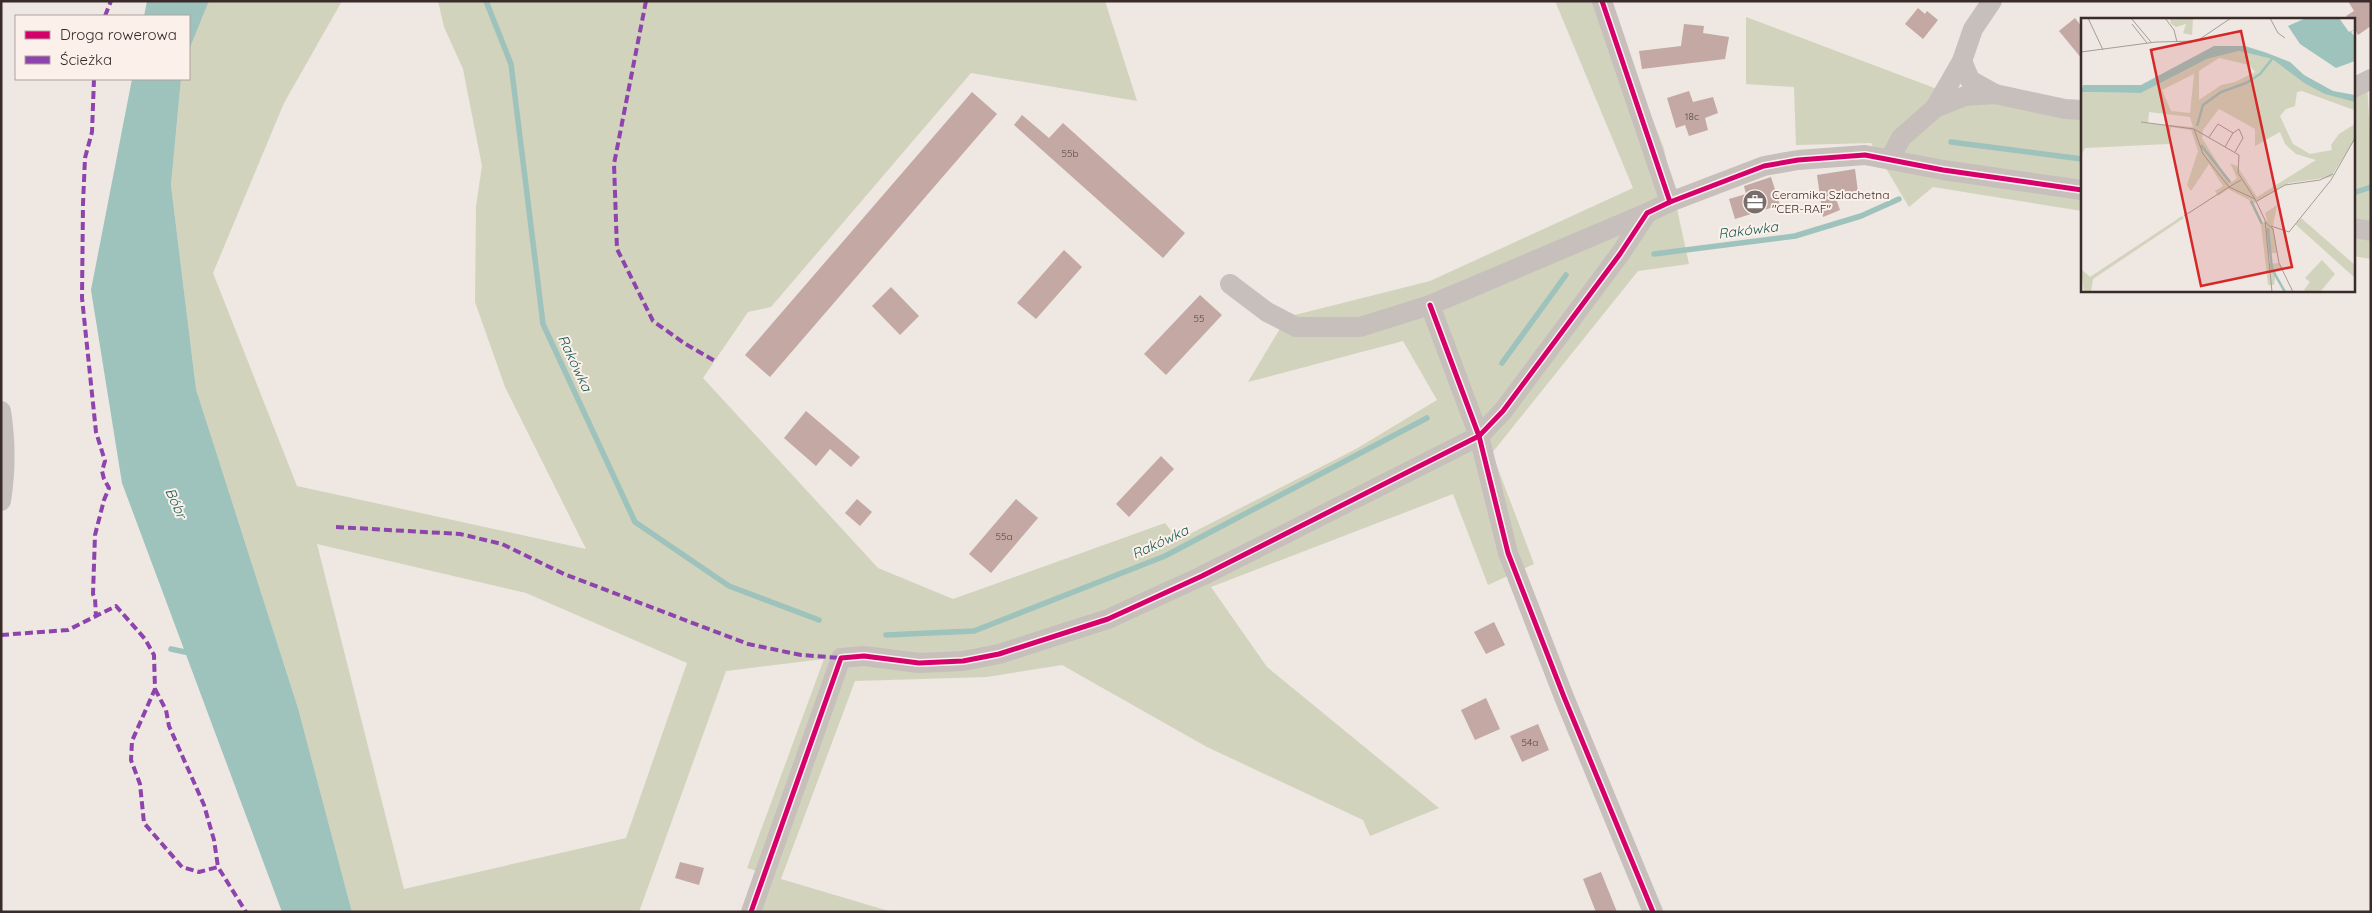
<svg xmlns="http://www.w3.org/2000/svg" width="2372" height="913" font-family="Quicksand,sans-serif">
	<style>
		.green { fill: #d2d3bc; fill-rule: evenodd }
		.water { fill: #9ec2bc }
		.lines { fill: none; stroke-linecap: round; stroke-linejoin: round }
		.stream { stroke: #9ec2bc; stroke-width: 5.5 }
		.building { fill: #c3a8a3 }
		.minor { stroke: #c7bfbb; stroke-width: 20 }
		.quiet { stroke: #8e44ad; stroke-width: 4; stroke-dasharray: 8 4; stroke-linecap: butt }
		.cycleway-casing { stroke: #fbf1ea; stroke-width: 8 }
		.cycleway { stroke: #d6006c; stroke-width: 5 }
		.labels { text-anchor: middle; stroke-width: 4; stroke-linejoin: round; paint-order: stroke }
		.number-label { font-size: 10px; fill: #5c4a48 }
		.poi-label { font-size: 12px; fill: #392b29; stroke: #fbf1ea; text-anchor: start }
		.water-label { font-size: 14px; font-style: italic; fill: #1c5d57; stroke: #fbf1ea }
		.inset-river { fill: none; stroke: #9ec2bc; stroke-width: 2.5 }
		.inset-road { fill: none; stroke: #a69c98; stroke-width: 1 }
		.view { fill: #d62828; fill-opacity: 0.15; stroke: #d62828; stroke-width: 2.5 }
		.inset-edge { fill: none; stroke: #392b29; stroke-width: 2.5 }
	</style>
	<rect width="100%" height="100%" fill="#eee7e2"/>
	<g class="green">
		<path d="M209 1H342L284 103 213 273 297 486 586 549 505 387 475 302 476 206 482 166 463 69 444 27 438 1H1105L1137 101 971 73 771 307 748 312 703 378 878 568 953 599 1165 523 1178 540 1356 449 1437 400 1403 341 1248 382 1287 317 1430 281 1633 188 1555 1H1607L1664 149 1689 264 1638 271 1492 453 1534 564 1488 585 1453 494 1211 587 1267 667 1439 808 1370 836 1363 820 1207 747 1062 665 987 677 855 681 781 879 892 912H751L764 873 747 868 824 659 726 671 639 912H352L298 708 196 389 171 185 181 79H189V50ZM317 544 526 593 687 663 626 838 404 889Z"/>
		<path d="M1746 17 1937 89 2082 116V211L1933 187 1909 207 1871 143 1796 145 1794 87 1746 84Z"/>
		<path d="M2367 83 2371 152V259L2353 256V90Z"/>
	</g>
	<g class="water">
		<path d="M147 1H209L189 50V16H144Z"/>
		<path d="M132 79H181L171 185 196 389 298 708 352 912H282L122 483 91 290Z"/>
	</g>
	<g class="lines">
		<g class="stream">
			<path d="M486 1 511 64 543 324 635 522 729 586 819 620"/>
			<path d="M1951 142 2082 159"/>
			<path d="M2353 193 2371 187"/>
			<path d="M1654 254 1795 236 1861 216 1899 199"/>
			<path d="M1502 363 1566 275"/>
			<path d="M886 635 974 631 1165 556 1427 418"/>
			<path d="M171 649 185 652"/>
		</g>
	</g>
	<g class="building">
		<path d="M2348 1H2371V26L2358 35 2353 27V19H2348L2346 16 2354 11Z"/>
		<path d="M1918 8 1925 14 1927 11 1938 20 1923 39 1905 24Z"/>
		<path d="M2075 18 2082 27V59L2059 31Z"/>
		<path d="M1684 24 1704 26 1703 33 1729 37 1725 59 1642 69 1639 51 1681 46Z"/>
		<path d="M1689 91 1693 102 1713 97 1718 113 1705 118 1708 130 1689 136 1685 125 1676 128 1667 98Z"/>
		<path d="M972 92 997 114 770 377 745 355Z"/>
		<path d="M1022 115 1049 138 1063 123 1185 233 1163 258 1014 125Z"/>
		<path d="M1855 169 1858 192 1835 196 1840 210 1823 217 1817 175Z"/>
		<path d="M1771 177 1780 205 1735 219 1729 199 1746 194 1744 186Z"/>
		<path d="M1064 250 1082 267 1036 319 1017 303Z"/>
		<path d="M891 287 919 316 900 335 872 306Z"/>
		<path d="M1200 295 1222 315 1166 375 1144 354Z"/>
		<path d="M806 411 860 457 851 467 830 449 816 466 784 438Z"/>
		<path d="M1161 456 1174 469 1129 517 1116 504Z"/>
		<path d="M857 499 872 512 860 526 845 513Z"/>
		<path d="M1016 499 1038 518 991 573 969 554Z"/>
		<path d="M1494 622 1505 645 1486 654 1474 632Z"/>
		<path d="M1486 698 1500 729 1475 740 1461 710Z"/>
		<path d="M1538 724 1549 750 1522 762 1510 736Z"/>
		<path d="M680 862 704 868 699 885 675 878Z"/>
		<path d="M1601 872 1617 912H1596L1583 879Z"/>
	</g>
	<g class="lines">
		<g class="minor">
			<path d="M1602 1 1670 202"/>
			<path d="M1962 61 1970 80 1995 94"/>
			<path d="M2353 88 2371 79"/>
			<path d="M1935 108 1962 61 1973 29 1992 1"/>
			<path d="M1890 159 1901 138 1935 108 1965 96 1995 94 2065 109 2082 110"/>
			<path d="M2353 228 2371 231"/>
			<path d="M1230 284 1267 312 1296 327H1360L1430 305 1647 213"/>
			<path d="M1 411C6 443 6 470 1 501"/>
			<path d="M751 912 841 658 864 656 919 663 963 661 999 654 1108 619 1202 576 1479 436 1430 305"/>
			<path d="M1653 912 1564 697 1508 553 1479 436 1503 411 1620 254 1647 213 1670 202 1764 166 1798 160 1865 155 1943 170 2082 190"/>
		</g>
		<g class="quiet">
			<path d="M646 1 614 164 617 249 653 321 684 343 715 361"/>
			<path d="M105 16 111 1"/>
			<path d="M94 79 92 132 85 158 83 204 82 298 96 432 105 461 102 471 104 479 109 488 104 500 95 535 93 594 95 598 96 616"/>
			<path d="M336 527 460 534 502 544 564 574 748 644 801 655 841 658"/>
			<path d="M1 635 68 630 116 606 145 639 154 655 155 689 132 741 131 760 140 784 144 823 182 867 199 872 218 867 246 912"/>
			<path d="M155 689 166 710 169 726 204 805 214 840 218 867"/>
		</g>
		<defs>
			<g id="cycleway">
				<path d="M1602 1 1670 202"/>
				<path d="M751 912 841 658 864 656 919 663 963 661 999 654 1108 619 1202 576 1479 436 1430 305"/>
				<path d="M1653 912 1564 697 1508 553 1479 436 1503 411 1620 254 1647 213 1670 202 1764 166 1798 160 1865 155 1943 170 2082 190"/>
			</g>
		</defs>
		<use href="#cycleway" class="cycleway-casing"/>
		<use href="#cycleway" class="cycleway"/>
	</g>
	<defs>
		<symbol id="office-disc" viewBox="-11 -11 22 22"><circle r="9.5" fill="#786d6a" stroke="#fbf1ea"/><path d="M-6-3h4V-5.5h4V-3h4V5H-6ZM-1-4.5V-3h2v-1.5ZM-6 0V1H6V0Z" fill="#fff"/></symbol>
	</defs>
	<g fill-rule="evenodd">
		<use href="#office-disc" x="1741" y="188" width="28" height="28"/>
	</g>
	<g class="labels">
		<g class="number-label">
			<text x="1692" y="120">18c</text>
			<text x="1070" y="157">55b</text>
			<text x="1199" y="322">55</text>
			<text x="1004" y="540">55a</text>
			<text x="1530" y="746">54a</text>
		</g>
		<g class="poi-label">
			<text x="1772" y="199">Ceramika Szlachetna<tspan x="1772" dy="14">"CER-RAF"</tspan></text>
		</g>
		<g class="water-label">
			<text transform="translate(1748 230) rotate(-7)" y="5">Rakówka</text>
			<text transform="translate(575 363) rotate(65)" y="5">Rakówka</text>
			<text transform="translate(176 503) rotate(66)" y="5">Bóbr</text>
			<text transform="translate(1160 542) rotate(-25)" y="5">Rakówka</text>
		</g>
	</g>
	<g transform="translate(2081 18)">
		<rect width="274" height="274" fill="#eee7e2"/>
		<path d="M112 0 111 17 102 15 105 6 95 9 90 6 89 0ZM158 33 191 41 223 65 274 84 273 92 221 73 216 74 214 88 205 91 199 98 212 126 229 136 251 132 250 127 258 116 274 106V121L250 159 208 165 170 187 168 182 147 171 137 178 134 173 142 168 128 146 110 173 106 167 117 133 110 112 90 109 88 126 4 130 0 138V74L60 75 126 41ZM138 40 168 47 174 54 154 64 140 67 118 82V53ZM113 56 109 95 90 93 81 72ZM138 91 174 111V128L199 114 204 126 215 136 235 142 176 179 156 148 149 145 156 160 151 164 144 157 121 120 122 112ZM68 94 109 99 112 109 67 105ZM196 187 192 208 196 235H187L188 246 198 245 202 250 195 252 193 267H187L180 207 186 202 184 195ZM101 198 103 200 12 261 10 274H3L0 251 9 259ZM220 200 274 247V260L214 206ZM241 242 254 256 239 274H225L223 272 229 264 224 260Z" fill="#d2d3bc" fill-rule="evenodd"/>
		<path d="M225 0H258L268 14 274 11 270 14 274 19V43L255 50 219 26 207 8ZM133 28H164L186 35 209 44 223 57 252 73 274 77V84L244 76 223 65 191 41 158 33 126 41 60 75 0 74 2 67H60Z" fill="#9ec2bc"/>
		<path class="inset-river" d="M116 108 122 87 140 74 165 65 179 56 191 41M120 127 149 164M170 183 181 206M187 210 191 251 204 274"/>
		<path class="inset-road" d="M7 0 22 32M50 0 70 24M84 0 93 12 96 24M189 0 197 15 204 20M51 6 66 25M0 34 75 24 116 23 150 0M60 104 113 111 122 136 148 169 160 162M113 111 158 137 157 155 174 181M128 119 137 106 152 115 158 111 162 120 154 134M144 129 152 115M176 183 204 167 239 162 252 156M103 198 148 169 174 181 184 202 191 274M184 204 192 211 198 245 212 274M190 208 208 214 250 162 274 120"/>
		<path class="view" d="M160 13 211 249 120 268 70 32Z"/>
		<rect width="274" height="274" class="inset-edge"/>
	</g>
	<rect width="2372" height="913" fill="none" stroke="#392b29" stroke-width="5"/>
	<rect x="15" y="15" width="175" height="65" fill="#fbf1ea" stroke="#ada29d"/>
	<rect x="25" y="31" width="25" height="8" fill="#d6006c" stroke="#ada29d"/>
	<text x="60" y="40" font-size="15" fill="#392b29">Droga rowerowa</text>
	<rect x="25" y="56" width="25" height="8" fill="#8e44ad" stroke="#ada29d"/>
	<text x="60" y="65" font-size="15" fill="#392b29">Ścieżka</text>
</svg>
